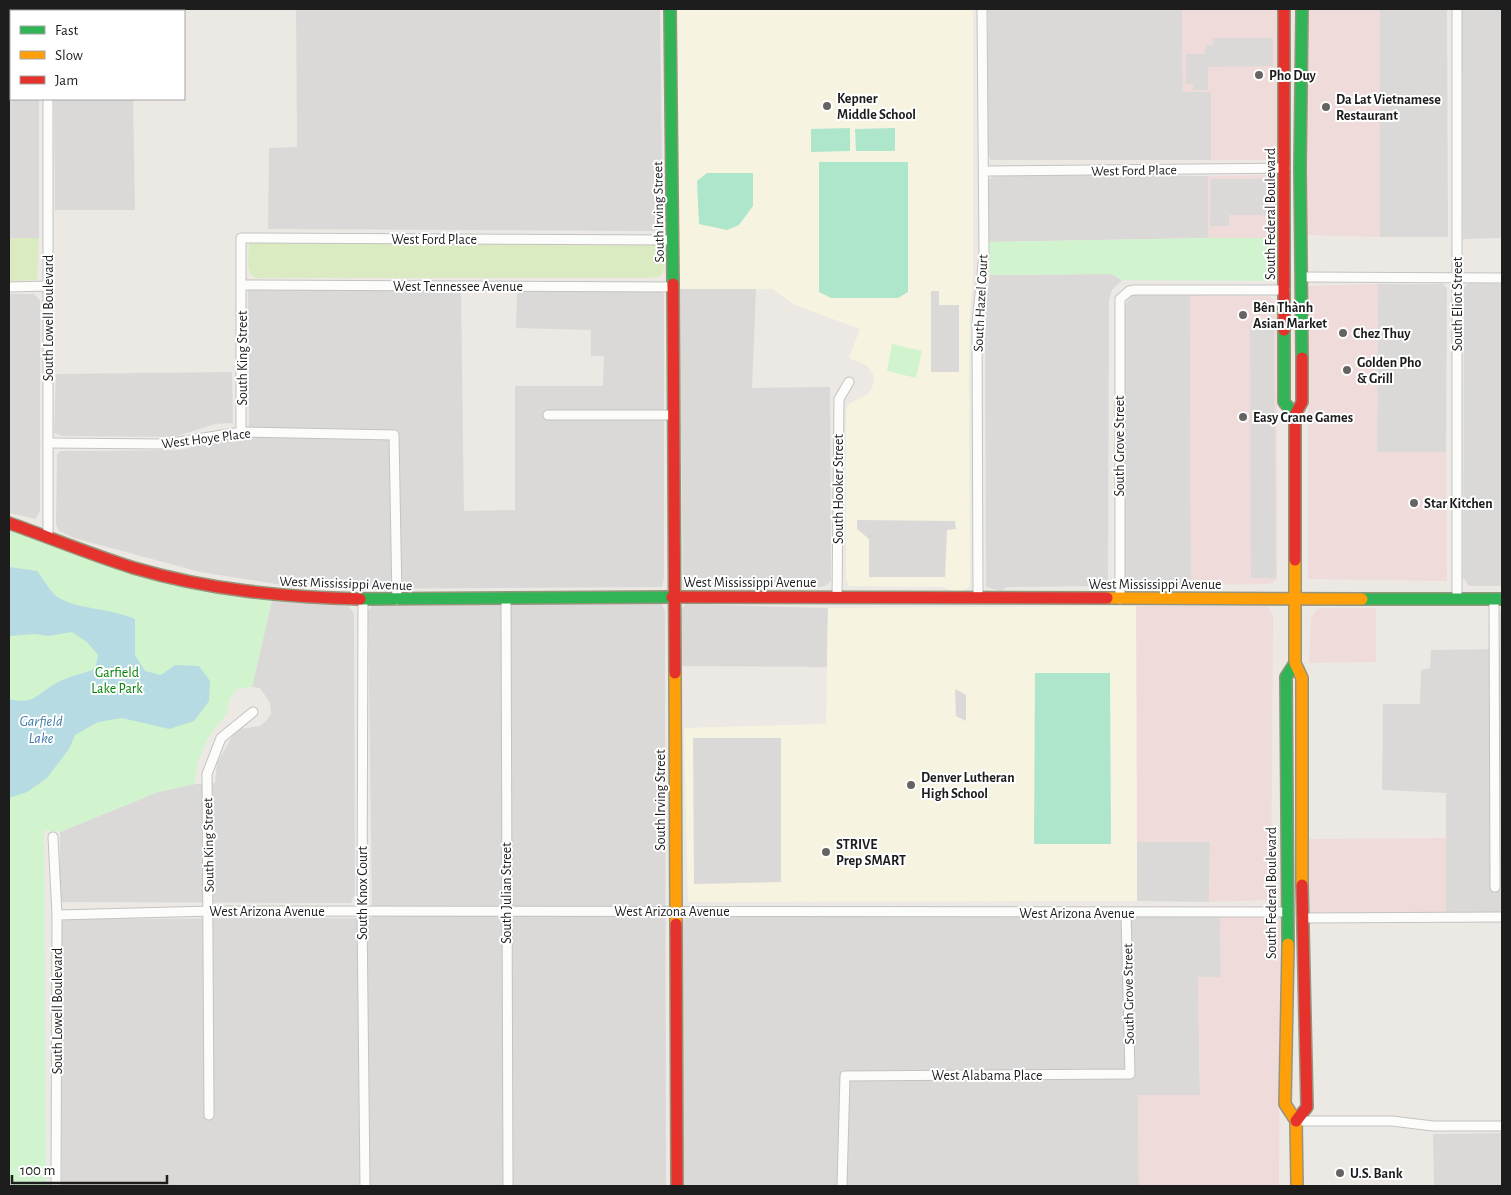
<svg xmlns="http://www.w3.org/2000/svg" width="1511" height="1195" font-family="'Alegreya Sans',sans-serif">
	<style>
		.residential { fill: #dbd9d7 }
		.commercial { fill: #efdbd9 }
		.education { fill: #f6f4e0 }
		.grass { fill: #daebc1 }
		.park { fill: #d1f4cf }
		.pitch { fill: #ade6cb }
		.parking { fill: #dad9d7 }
		.water { fill: #b6dbe2 }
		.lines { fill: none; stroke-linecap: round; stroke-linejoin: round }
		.street-casing { stroke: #c4c3c1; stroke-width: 11 }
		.fast-casing { stroke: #96957c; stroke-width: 14 }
		.slow-casing { stroke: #96957c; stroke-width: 14 }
		.jam-casing { stroke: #96957c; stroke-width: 14 }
		.street { stroke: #fcfcfb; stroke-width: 9 }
		.fast { stroke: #30b455; stroke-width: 11 }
		.slow { stroke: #ff9f0a; stroke-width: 11 }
		.jam { stroke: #e5322d; stroke-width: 11 }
		.poi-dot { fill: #656463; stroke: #fff; stroke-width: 2 }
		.labels { text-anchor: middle; stroke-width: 4; stroke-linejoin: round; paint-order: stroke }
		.poi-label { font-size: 14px; font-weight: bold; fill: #1d1d1d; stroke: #fff; text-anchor: start }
		.street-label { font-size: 14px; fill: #1d1d1d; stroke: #fff }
		.park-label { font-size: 14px; fill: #048208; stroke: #fff }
		.water-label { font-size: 15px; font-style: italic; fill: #417bab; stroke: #fff }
	</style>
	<rect width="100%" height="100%" fill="#ece9e5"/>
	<g class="residential">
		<path d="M9 9H39V11H11V99H39V238H9Z"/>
		<path d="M296 9H660L663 225 661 228 653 231 268 229 269 148 297 147Z"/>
		<path d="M988 9H1182L1183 92H1211V160H991L988 154Z"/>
		<path d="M1380 9H1447L1448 237H1380Z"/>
		<path d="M1462 9H1502V238L1463 239Z"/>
		<path d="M54 99H133L135 210H55Z"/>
		<path d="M996 175 1208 176V238L989 242V179Z"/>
		<path d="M1112 274 1122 280 1112 290 1109 300 1108 579 1104 586 1007 587 1001 591 986 587 985 311 990 275Z"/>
		<path d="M1469 283 1502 284V586H1469L1463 577 1464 287Z"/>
		<path d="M1378 284H1443L1447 288 1446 452H1377Z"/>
		<path d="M252 287 461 288 464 511 515 510V386H603L604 356H591V330L516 328 517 289H661L664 295V578L662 587 325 589 276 584 200 572 74 538 59 531 56 524 57 455 60 451 181 450 217 440 249 439 248 291Z"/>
		<path d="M679 289H756L752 388 830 387 831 580 827 585 821 587H688L683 585Z"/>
		<path d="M9 294H34L40 300V510L36 519 9 513Z"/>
		<path d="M1132 295H1190L1191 585 1131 587 1126 584 1125 580V305Z"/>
		<path d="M232 372 233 423 215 424 174 437 61 436 54 433 56 374Z"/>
		<path d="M272 600 348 606 354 613 355 894 351 903 60 902V832L158 792 195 784 215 783 217 763 234 733 240 729 260 726 266 721 271 714 270 703 260 688 252 687Z"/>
		<path d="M655 603 662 604 665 611 666 1186H62L60 919 372 918 368 611 372 606Z"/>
		<path d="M686 604 828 608 827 667 681 666 680 610Z"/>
		<path d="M1502 608V913H1446V793L1382 790 1383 704H1420L1421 670 1430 668 1431 650 1500 649V612Z"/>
		<path d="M1137 842H1210L1209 902 1137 901Z"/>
		<path d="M689 917H1220L1221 978H1198L1200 1095H1138L1139 1186H681L683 919Z"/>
		<path d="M1502 1133V1186H1434L1433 1134Z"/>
	</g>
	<g class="commercial">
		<path d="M1182 9H1278V152L1274 160H1211V92H1183Z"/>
		<path d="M1305 9H1380V237L1307 235Z"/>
		<path d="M1278 175V238H1208V176Z"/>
		<path d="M1378 284 1377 452H1446L1447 581 1308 579V286Z"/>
		<path d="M1190 295 1269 296 1277 304V579L1269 584 1191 585Z"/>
		<path d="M1136 606H1268L1273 617 1271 900 1209 902 1210 842H1137Z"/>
		<path d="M1322 608H1376V662L1309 663 1311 618 1317 609Z"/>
		<path d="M1446 838V913H1307L1305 839Z"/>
		<path d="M1220 917H1274L1280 921 1279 1186H1139L1138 1095H1200L1198 977H1221Z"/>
	</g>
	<g class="education">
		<path d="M676 9H973V282L970 310 969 370 970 586 965 590 954 592 944 587 849 586 846 578V408L850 403 867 395 872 388 874 381 873 374 866 365 849 358 860 329 795 305 773 289H679Z"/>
		<path d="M1136 606 1137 901 688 902 684 728 826 724 828 608Z"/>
	</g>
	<g class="grass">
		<path d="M9 238H39L37 280 9 281Z"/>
		<path d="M252 240 660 242 663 245 664 268 661 276 651 278H256C244 273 249 254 249 243Z"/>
	</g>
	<g class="park">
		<path d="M1208 238H1278L1279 281 1122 280 1111 274 990 275 989 242Z"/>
		<path d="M892 344 922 351 916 378 887 371Z"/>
		<path d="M9 530C93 558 182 597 272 600L252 687 237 689 229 700 227 713 208 738 197 764 195 784 158 792 60 832 44 830 46 1186H9Z"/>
	</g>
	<g class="pitch">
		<path d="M850 128V151L811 152V129Z"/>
		<path d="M895 128V151H856L855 129Z"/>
		<path d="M819 162H908V292L898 298H831L819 292Z"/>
		<path d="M707 173H753V206L739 225 727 230 699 224 697 181Z"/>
		<path d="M1035 673H1110L1111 844H1034Z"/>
	</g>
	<g class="parking">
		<path d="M1213 38H1273V66L1208 67V90H1193V84H1186V54H1205L1206 45H1213Z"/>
		<path d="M1211 179H1271V215H1229V226H1210Z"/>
		<path d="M931 291H939V305H959V372H931Z"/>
		<path d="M1250 327H1274L1276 578H1251Z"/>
		<path d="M857 520 955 521 956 529 947 530 945 577H869V539L857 529Z"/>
		<path d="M955 689 966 695V721L956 716Z"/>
		<path d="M693 738H781V882L694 884Z"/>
	</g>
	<path class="water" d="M10 567 37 571C43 578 49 590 56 596 76 610 112 608 135 619V655L145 671 161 675 175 665 199 666 210 681 209 701 194 721 169 729 122 718 98 722 75 735 69 749 47 778 27 792 9 798V699C35 706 40 691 58 682 69 676 83 674 95 669L98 655 87 642 72 632 49 636 35 634 9 636Z"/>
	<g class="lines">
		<defs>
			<g id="street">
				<path d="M47 9V11"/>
				<path d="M1457 9V599"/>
				<path d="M48 99V537"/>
				<path d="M984 171 1285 168"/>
				<path d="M1301 277 1502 278"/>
				<path d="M242 285 673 287"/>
				<path d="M9 287 48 286"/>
				<path d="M548 415H674"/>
				<path d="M241 432V238L673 240"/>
				<path d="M48 443 166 444 241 432 394 435 397 600"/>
				<path d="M978 597 977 323 984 255 982 9"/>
				<path d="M837 598 839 399 849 382"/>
				<path d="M1120 599V299L1129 291 1134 290H1285"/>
				<path d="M1494 599 1495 887"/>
				<path d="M363 600 362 911 365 1186"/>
				<path d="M506 600 508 1186"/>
				<path d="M53 837 57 915 56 1186"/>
				<path d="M57 915C109 914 160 912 212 911 570 909 929 912 1288 912"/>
				<path d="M1302 918 1502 917"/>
				<path d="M209 1115 207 774 221 738 253 712"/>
				<path d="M1296 1121H1392L1433 1126H1502"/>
				<path d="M842 1186 845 1076 1130 1074 1126 913"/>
			</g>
			<g id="fast">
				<path d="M670 9 673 284"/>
				<path d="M1284 330V402L1295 415"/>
				<path d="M1302 358 1300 168 1302 9"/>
				<path d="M360 599 672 597"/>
				<path d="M1362 599H1502"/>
				<path d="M1288 944 1286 677 1295 663"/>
			</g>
			<g id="slow">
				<path d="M1295 560V663L1302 678V885"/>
				<path d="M1107 598 1362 599"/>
				<path d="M675 673 676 924"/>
				<path d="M1288 944 1285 1104 1296 1121 1297 1186"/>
			</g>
			<g id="jam">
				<path d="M1284 9V330"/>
				<path d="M673 284 675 673"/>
				<path d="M9 523C51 538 92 555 134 568 208 590 284 597 360 599"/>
				<path d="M1295 560V415L1302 402V358"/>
				<path d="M672 597 1107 598"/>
				<path d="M676 924 677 1186"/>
				<path d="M1296 1121 1307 1107 1302 885"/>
			</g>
		</defs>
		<use href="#street" class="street-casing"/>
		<use href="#fast" class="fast-casing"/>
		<use href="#slow" class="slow-casing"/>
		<use href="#jam" class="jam-casing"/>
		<use href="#street" class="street"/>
		<use href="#fast" class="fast"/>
		<use href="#slow" class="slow"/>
		<use href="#jam" class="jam"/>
	</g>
	<g class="poi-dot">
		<circle cx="1259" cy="75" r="5"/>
		<circle cx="827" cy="106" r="5"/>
		<circle cx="1326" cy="107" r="5"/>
		<circle cx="1243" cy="315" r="5"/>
		<circle cx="1343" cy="333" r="5"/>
		<circle cx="1347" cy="370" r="5"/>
		<circle cx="1243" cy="417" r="5"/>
		<circle cx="1414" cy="503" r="5"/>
		<circle cx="911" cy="785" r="5"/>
		<circle cx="826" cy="852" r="5"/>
		<circle cx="1340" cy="1173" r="5"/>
	</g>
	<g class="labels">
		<g class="poi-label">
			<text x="1269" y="80">Pho Duy</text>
			<text x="837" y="103">Kepner<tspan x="837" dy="16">Middle School</tspan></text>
			<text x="1336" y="104">Da Lat Vietnamese<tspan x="1336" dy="16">Restaurant</tspan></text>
			<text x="1253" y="312">Bên Thành<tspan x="1253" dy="16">Asian Market</tspan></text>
			<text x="1353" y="338">Chez Thuy</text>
			<text x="1357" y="367">Golden Pho<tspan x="1357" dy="16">&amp; Grill</tspan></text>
			<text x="1253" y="422">Easy Crane Games</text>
			<text x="1424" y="508">Star Kitchen</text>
			<text x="921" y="782">Denver Lutheran<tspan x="921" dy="16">High School</tspan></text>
			<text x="836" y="849">STRIVE<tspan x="836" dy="16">Prep SMART</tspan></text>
			<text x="1350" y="1178">U.S. Bank</text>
		</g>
		<g class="street-label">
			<text transform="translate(1134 170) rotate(-1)" y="5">West Ford Place</text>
			<text transform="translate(658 212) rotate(-91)" y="5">South Irving Street</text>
			<text transform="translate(1270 214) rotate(-90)" y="5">South Federal Boulevard</text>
			<text x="434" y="244">West Ford Place</text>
			<text x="458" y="291">West Tennessee Avenue</text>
			<text transform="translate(980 303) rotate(-87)" y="5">South Hazel Court</text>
			<text transform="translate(1457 304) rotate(-90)" y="5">South Eliot Street</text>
			<text transform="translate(48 318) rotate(-90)" y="5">South Lowell Boulevard</text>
			<text transform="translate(242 358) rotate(-90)" y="5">South King Street</text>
			<text transform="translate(206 438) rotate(-7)" y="5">West Hoye Place</text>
			<text transform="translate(1119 446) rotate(-90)" y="5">South Grove Street</text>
			<text transform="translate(838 489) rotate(-90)" y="5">South Hooker Street</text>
			<text x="750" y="587">West Mississippi Avenue</text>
			<text transform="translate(346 583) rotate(2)" y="5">West Mississippi Avenue</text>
			<text x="1155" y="589">West Mississippi Avenue</text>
			<text transform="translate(660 800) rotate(-90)" y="5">South Irving Street</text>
			<text transform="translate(208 845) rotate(-91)" y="5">South King Street</text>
			<text transform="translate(362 893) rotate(-90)" y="5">South Knox Court</text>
			<text transform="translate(506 893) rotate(-90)" y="5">South Julian Street</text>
			<text transform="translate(1271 893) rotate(-90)" y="5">South Federal Boulevard</text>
			<text x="267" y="916">West Arizona Avenue</text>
			<text x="672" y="916">West Arizona Avenue</text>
			<text x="1077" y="918">West Arizona Avenue</text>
			<text transform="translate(1128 994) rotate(-91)" y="5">South Grove Street</text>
			<text transform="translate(57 1011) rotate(-90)" y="5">South Lowell Boulevard</text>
			<text x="987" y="1080">West Alabama Place</text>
		</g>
		<g class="park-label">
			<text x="117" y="677">Garfield<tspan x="117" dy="16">Lake Park</tspan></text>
		</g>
		<g class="water-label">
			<text x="41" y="726">Garfield<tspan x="41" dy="17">Lake</tspan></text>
		</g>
	</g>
	<rect width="1511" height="1195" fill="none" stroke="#1d1d1d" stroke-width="20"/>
	<rect x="10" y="10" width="175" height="90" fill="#ffffff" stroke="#a5a5a5"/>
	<rect x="20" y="26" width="25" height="8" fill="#30b455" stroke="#a5a5a5"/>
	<text x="55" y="35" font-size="15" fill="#1d1d1d">Fast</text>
	<rect x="20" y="51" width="25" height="8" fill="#ff9f0a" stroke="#a5a5a5"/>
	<text x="55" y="60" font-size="15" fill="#1d1d1d">Slow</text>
	<rect x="20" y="76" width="25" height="8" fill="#e5322d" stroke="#a5a5a5"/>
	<text x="55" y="85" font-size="15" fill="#1d1d1d">Jam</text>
	<path d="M12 1175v8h155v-8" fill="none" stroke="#1d1d1d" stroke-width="2.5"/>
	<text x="20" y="1175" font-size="15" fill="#1d1d1d" stroke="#ffffff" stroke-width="4" paint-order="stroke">100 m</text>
</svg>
